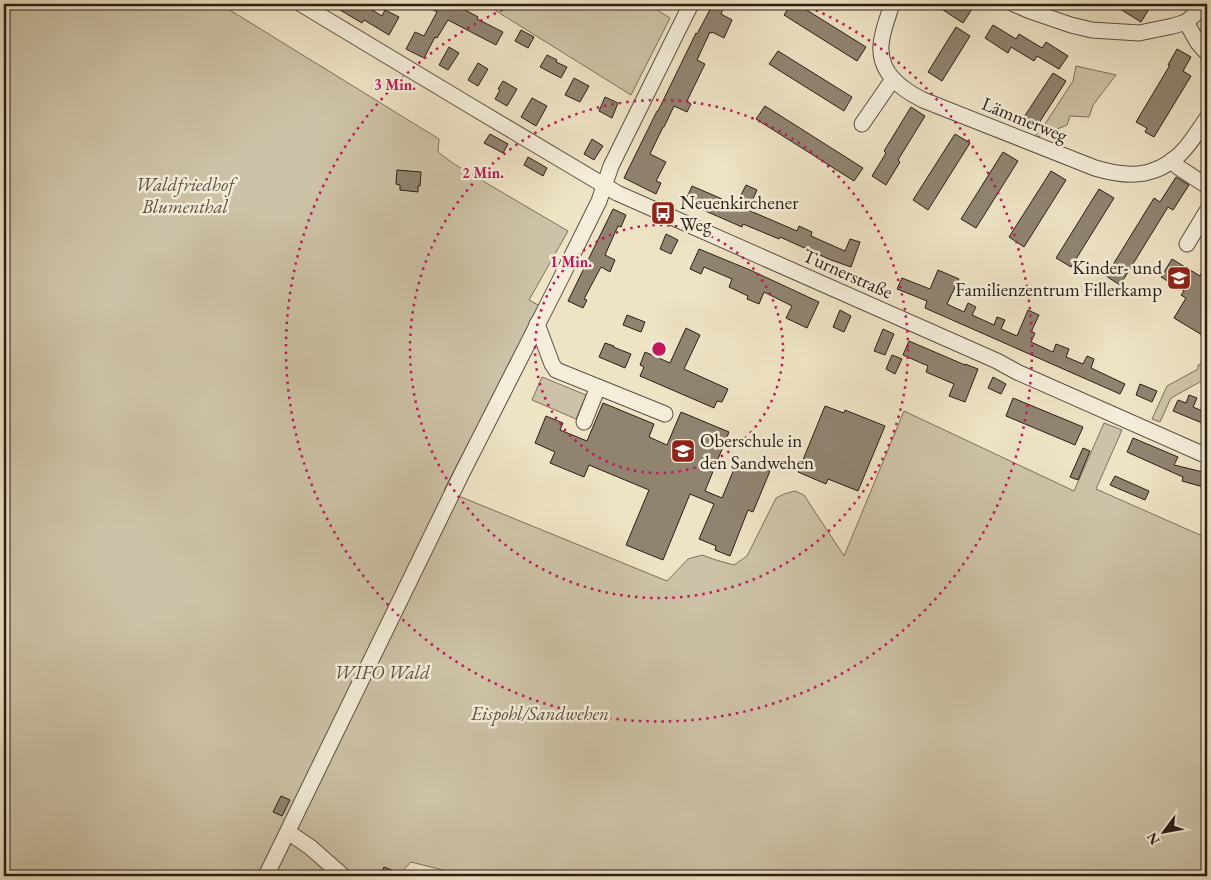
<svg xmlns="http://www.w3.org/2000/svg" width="1211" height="880" font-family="'EB Garamond',serif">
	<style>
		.green { fill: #cdc2a7; stroke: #7c705e }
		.building { fill: #908471; stroke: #2a1e16 }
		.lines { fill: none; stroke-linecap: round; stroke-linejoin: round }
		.minor-casing { stroke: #5b4f42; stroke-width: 17 }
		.minor { stroke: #f4edd9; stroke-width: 15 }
		.ring { fill: none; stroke: #c2185b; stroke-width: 2.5; stroke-dasharray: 2.5 5 }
		.labels { text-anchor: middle; stroke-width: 5; stroke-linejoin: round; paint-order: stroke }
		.street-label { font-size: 19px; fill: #2a1e16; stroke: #f4edd9 }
		.park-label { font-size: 19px; font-style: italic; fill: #5b4f42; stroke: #f4edd9 }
		.poi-label { font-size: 19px; fill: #2a1e16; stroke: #f4edd9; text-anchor: start }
		.centre { fill: #c2185b; stroke: #f4edd9; stroke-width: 2.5 }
		.ring-label { font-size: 15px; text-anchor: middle; font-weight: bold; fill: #c2185b; stroke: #f4edd9; stroke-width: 5; stroke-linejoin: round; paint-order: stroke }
	</style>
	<rect width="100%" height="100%" fill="#eee3c5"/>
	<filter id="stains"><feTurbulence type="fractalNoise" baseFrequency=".004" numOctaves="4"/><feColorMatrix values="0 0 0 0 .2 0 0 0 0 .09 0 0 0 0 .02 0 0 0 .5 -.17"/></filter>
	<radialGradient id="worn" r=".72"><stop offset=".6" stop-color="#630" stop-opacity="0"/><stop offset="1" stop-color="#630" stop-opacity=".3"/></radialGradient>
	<g class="green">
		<path d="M4 4H220L439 139 438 152 454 164 568 231 529 300 540 306 444 490 667 581 688 559 702 555 716 560 734 565 747 556 776 498 784 494 795 491 804 495 844 556 904 411 1074 491 1104 423 1122 430 1096 489 1207 538V876H459L451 872 411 862 398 876H4Z"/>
		<path d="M485 4H648L670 18 631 95Z"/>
		<path d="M1076 66 1116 75 1093 105 1089 117 1070 116 1067 125 1038 137 1035 136 1043 127 1073 81Z"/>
		<path d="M1207 361V378L1171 398 1160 422 1152 419 1167 386 1198 369V365Z"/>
		<path d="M542 377 586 395 576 419 532 400Z"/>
	</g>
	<g class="building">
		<path d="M330 4H353L358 7 360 4H362L382 16 385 10 399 17 389 35 364 20 362 23Z"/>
		<path d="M422 4H454L478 17 477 19 503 32 496 45 448 20 437 38 435 37 424 58 406 49 415 32 424 36 437 12Z"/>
		<path d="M713 4H725L721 14 732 20 724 38 712 32V33L710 32 697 60 705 64 687 101 691 104 687 112 674 106 664 127H663L650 154 666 162 656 181 661 183 656 194 624 178 657 111H658L696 33 697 34Z"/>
		<path d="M791 4H797L866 47 857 61 784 15Z"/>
		<path d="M934 4H963L972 9 963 23Z"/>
		<path d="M1112 4H1152L1141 22Z"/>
		<path d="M993 25 1016 39 1019 34 1042 48 1046 42 1068 56 1059 69 1037 56 1034 61 1011 47 1008 53 985 38Z"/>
		<path d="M956 27 970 36 942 81 928 72Z"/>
		<path d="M521 30 534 37 528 48 515 41Z"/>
		<path d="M449 47 459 53 448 70 439 65Z"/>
		<path d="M1177 49 1191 57 1183 71 1191 76 1154 137 1145 132 1147 128 1136 122 1170 65H1168Z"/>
		<path d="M778 51 852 97 844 111 769 64Z"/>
		<path d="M547 55 557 60 556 62 567 67 561 78 540 67Z"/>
		<path d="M478 63 488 69 478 86 468 80Z"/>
		<path d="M1053 73 1066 81 1037 126 1024 117Z"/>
		<path d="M574 78 589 86 580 102 565 95Z"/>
		<path d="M503 81 517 89 507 106 495 99 500 90 498 89Z"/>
		<path d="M605 97 618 103 612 118 599 111Z"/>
		<path d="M532 98 547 106 536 126 521 117Z"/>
		<path d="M765 106 863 168 854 181 756 119Z"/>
		<path d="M911 107 925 116 898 160 900 162 886 185 872 176 886 153 884 151Z"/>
		<path d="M490 134 508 144 503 153 484 143Z"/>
		<path d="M955 134 970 143 928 210 913 200Z"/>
		<path d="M592 139 603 146 594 160 584 154Z"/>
		<path d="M1003 152 1018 161 976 228 961 219Z"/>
		<path d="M528 157 547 168 543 176 524 165Z"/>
		<path d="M397 170 421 172 420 186H418V192L400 190V185L396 184Z"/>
		<path d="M1051 171 1066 180 1024 247 1009 237Z"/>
		<path d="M1176 177 1189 185 1173 210 1168 207 1120 285 1106 276 1154 198 1160 202Z"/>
		<path d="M746 185 757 190 748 210 797 231 799 226 812 232 811 236 845 251 850 239 860 242 851 267 831 260 780 237 779 239 743 224 742 227 685 202 692 186 736 205Z"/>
		<path d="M1099 189 1114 198 1071 267 1056 258Z"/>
		<path d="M613 209 626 215 621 227 618 226 605 255 615 260 610 272 601 267 584 299 587 300 583 308 568 301Z"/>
		<path d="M666 234 678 240 671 254 660 249Z"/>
		<path d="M699 249 750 270 819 302 807 328 786 318 792 306 764 292 759 304 747 299 748 296 729 287 732 279 704 267 701 274 690 269Z"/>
		<path d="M1172 259 1200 276 1207 263V338L1174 318 1186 298 1181 295 1184 291 1161 277Z"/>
		<path d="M938 270 959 279 947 304 964 312 968 303 976 307 972 315 994 325 997 317 1005 320 1001 329 1017 336 1028 310 1039 315 1031 332 1035 333 1031 342 1053 352 1056 344 1069 349 1066 357 1083 364 1087 356 1094 359 1091 368 1125 384 1120 394 925 308 927 301 897 289 902 278 930 289Z"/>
		<path d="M840 310 851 316 844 332 833 327Z"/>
		<path d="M627 315 645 322 641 332 623 325Z"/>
		<path d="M686 328 700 335 684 369 728 389 722 402 717 401 714 408 640 376 644 367 640 365 645 352 670 363Z"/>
		<path d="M883 329 894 334 885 355 874 351Z"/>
		<path d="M909 341 965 365V364L978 369 965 402 949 396 954 384 926 372 928 366 903 355Z"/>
		<path d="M605 343 614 346 613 347 631 354 625 368 599 357Z"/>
		<path d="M892 355 902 359 895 374 886 369Z"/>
		<path d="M993 377 1006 384 1001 394 988 388Z"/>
		<path d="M1140 384 1157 391 1152 402 1136 395Z"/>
		<path d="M1189 395 1197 398 1193 407 1207 413V425L1173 411 1178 400 1186 403Z"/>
		<path d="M1013 398 1083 427 1075 445 1006 416Z"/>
		<path d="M603 403 654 424 649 437 667 445 681 412 729 432 705 491 722 498 737 462 754 469 756 465 770 471 753 512 748 510 730 556 715 550 716 546 699 539 714 504 690 494 663 560 626 545 649 490 589 465 584 477 550 463 555 452 535 443 546 416 563 423 560 430 587 441Z"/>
		<path d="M825 406 844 413 845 410 885 426 858 491 828 479 826 484 798 472Z"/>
		<path d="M1133 438 1178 457 1174 465 1207 473V488L1182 481 1183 477 1127 452Z"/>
		<path d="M1083 448 1090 451 1078 480 1070 477Z"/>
		<path d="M1115 476 1149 491 1145 500 1110 485Z"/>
		<path d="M281 796 290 800 282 816 273 812Z"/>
		<path d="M384 867 407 876H386L381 874Z"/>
	</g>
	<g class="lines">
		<defs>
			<g id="minor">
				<path d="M301 4 469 105 617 193 997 361 1017 372 1207 456"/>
				<path d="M892 4C888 17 882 31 881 45 879 73 901 89 923 100L1095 168C1125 177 1153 179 1179 155 1190 145 1198 131 1207 118"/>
				<path d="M1014 4 1030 11 1071 25 1092 30 1139 33 1173 26 1186 22 1207 4"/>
				<path d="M1186 22 1198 43 1207 53"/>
				<path d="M862 124 893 79"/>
				<path d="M1172 160 1178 167 1207 186"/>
				<path d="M1187 244 1207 211"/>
				<path d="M537 324 552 364 556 370 665 414"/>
				<path d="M584 422 598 387"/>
				<path d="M288 832 310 847 343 876"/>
				<path d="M266 876 462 473 558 284 599 201 611 166 691 4"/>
			</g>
		</defs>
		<use href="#minor" class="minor-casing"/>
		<use href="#minor" class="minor"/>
	</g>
	<g class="ring">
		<circle cx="659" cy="349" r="124"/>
		<circle cx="659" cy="349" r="249"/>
		<path d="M802 4A373 373 0 1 1 516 4"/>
	</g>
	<defs>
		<symbol id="bus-square" viewBox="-11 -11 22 22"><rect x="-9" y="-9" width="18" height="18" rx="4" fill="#8f2418" stroke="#f4edd9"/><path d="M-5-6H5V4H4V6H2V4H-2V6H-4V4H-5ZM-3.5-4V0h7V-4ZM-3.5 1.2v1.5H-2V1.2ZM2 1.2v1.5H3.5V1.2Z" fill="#fff"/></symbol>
		<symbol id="school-square" viewBox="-11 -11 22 22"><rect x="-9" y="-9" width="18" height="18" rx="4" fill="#8f2418" stroke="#f4edd9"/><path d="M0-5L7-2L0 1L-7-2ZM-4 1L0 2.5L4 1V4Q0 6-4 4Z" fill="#fff"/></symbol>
	</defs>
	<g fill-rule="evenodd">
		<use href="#bus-square" x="649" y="199" width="28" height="28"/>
		<use href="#school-square" x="1165" y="264" width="28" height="28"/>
		<use href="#school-square" x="669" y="437" width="28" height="28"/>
	</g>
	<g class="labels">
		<g class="street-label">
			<text transform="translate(1025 119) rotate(22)" y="7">Lämmerweg</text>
			<text transform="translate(848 273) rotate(24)" y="7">Turnerstraße</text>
		</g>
		<g class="park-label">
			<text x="185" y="191">Waldfriedhof<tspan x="185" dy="22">Blumenthal</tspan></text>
			<text x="382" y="679">WIFO Wald</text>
			<text x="540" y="720">Eispohl/Sandwehen</text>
		</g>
		<g class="poi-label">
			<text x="680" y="209">Neuenkirchener<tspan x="680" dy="22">Weg</tspan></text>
			<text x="1162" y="274" text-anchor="end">Kinder- und<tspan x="1162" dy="22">Familienzentrum Fillerkamp</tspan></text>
			<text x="700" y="447">Oberschule in<tspan x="700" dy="22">den Sandwehen</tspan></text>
		</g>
	</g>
	<circle cx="659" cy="349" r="8" class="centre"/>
	<g class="ring-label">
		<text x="395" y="90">3 Min.</text>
		<text x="483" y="178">2 Min.</text>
		<text x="571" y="267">1 Min.</text>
	</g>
	<rect width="1211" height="880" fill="none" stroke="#eee3c5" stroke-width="20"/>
	<rect x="5" y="5" width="1201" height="870" fill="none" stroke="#2a1e16" stroke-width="2.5"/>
	<rect x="10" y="10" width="1191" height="860" fill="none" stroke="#2a1e16"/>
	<g transform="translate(1164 832) rotate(238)" stroke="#f4edd9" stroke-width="4" paint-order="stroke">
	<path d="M0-4L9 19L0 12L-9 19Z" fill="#2a1e16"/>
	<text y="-8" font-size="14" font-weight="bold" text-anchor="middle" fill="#2a1e16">N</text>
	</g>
	<rect width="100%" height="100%" filter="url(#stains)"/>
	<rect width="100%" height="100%" fill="url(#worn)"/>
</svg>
